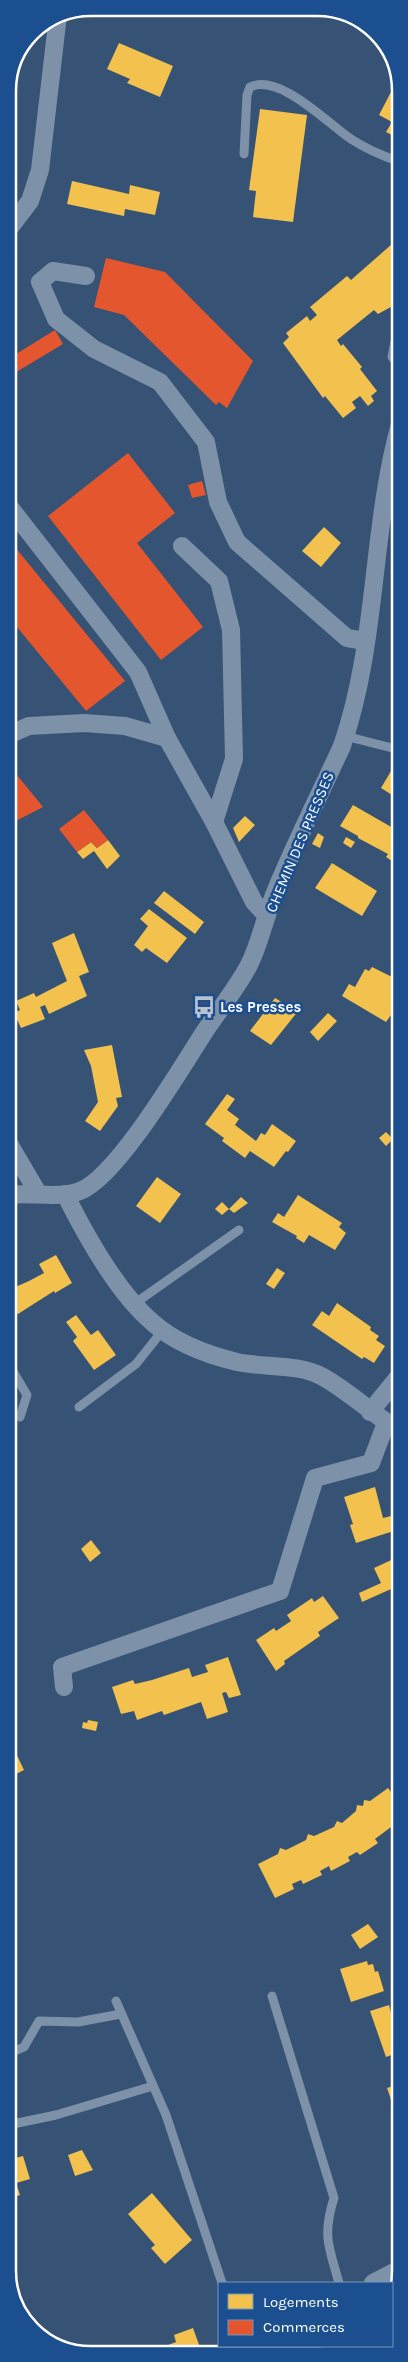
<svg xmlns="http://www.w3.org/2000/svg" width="408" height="2362" font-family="Karla,sans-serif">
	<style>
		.homes { fill: #f2c14e }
		.shops { fill: #e4572e }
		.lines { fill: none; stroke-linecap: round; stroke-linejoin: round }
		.service { stroke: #7d92a8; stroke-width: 9 }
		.minor { stroke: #7d92a8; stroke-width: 18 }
		.labels { text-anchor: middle; stroke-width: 5; stroke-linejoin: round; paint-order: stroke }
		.street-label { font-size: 15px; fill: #fff; stroke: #1b4f8f }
		.poi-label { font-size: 15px; font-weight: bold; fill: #fff; stroke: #1b4f8f; text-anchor: start }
		.rim { fill: none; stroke: #fff; stroke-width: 2.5 }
	</style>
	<rect width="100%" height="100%" fill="#365274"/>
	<g class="homes">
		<path d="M119 43 173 66 160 97 127 83 130 79 107 69Z"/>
		<path d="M392 90 400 95V134L398 138 386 132 392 122 379 115Z"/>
		<path d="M260 109 307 115 293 222 253 217 256 191 249 190Z"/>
		<path d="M72 181 129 194 130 185 160 192 155 215 125 209 124 216 67 204Z"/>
		<path d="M400 237V302L378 314 374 310 337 340 341 346 343 344 362 367 360 369 377 391 371 396 374 401 368 406 360 396 352 402 356 408 343 418 325 396 323 398 283 343 289 337 286 333 307 316 310 321 317 315 310 307 347 276 351 280Z"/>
		<path d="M324 527 341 543 321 567 302 551Z"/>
		<path d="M391 771 400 777V800L381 788Z"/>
		<path d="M353 805 400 832V854L395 863 386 857 388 854 358 838V836L340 826Z"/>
		<path d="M245 816 255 825 239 842 233 828Z"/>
		<path d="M318 833 324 837 320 848 312 844Z"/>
		<path d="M346 837 355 842 351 848 343 843Z"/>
		<path d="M108 840 120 856 107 869 94 851 83 859 77 852 91 842 97 848Z"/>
		<path d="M332 863 377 891 362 916 315 888Z"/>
		<path d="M164 891 204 922 195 934 154 903Z"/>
		<path d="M149 909 187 938 167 963 146 948 142 952 134 945 148 926 140 919Z"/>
		<path d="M74 933 89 972 79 976 87 996 49 1014 45 1005 40 1007 45 1019 21 1028 14 1013 20 1010 16 1001 34 993 36 997 67 981 52 943Z"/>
		<path d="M372 967 394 978 391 985 400 990V1020L391 1015 386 1022 342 996 349 984 355 987 365 969 369 971Z"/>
		<path d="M275 998 285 1004 288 1002 299 1010 271 1045 250 1031Z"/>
		<path d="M328 1013 337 1021 318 1041 310 1032Z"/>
		<path d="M112 1045 122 1097 116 1098 118 1106 100 1131 85 1121 98 1102 91 1066 84 1050Z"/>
		<path d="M227 1094 235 1099 227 1110 239 1119 235 1125 256 1141 261 1133 265 1135 272 1124 296 1141 288 1152 286 1151 274 1167 250 1151 245 1158 222 1141 224 1138 205 1124Z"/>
		<path d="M386 1132 393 1139 386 1146 379 1138Z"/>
		<path d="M157 1177 181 1194 160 1223 136 1206Z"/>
		<path d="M298 1195 342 1223 339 1227 346 1233 335 1250 309 1235 304 1243 296 1238 297 1236 272 1222 278 1213 284 1217Z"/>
		<path d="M241 1197 248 1203 234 1213 229 1209Z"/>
		<path d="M222 1202 229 1209 222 1215 215 1209Z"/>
		<path d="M56 1255 72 1283 55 1293 54 1291 18 1314 17 1313 8 1317V1279L13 1288 29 1281 44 1273 39 1264Z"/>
		<path d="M8 1259 16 1273 8 1278Z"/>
		<path d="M277 1268 285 1273 274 1289 266 1284Z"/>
		<path d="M337 1303 371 1327 370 1330 379 1336 376 1340 385 1346 374 1363 364 1357 362 1359 312 1325 322 1311 329 1316Z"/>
		<path d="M76 1315 91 1335 98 1330 116 1355 94 1370 73 1341 77 1337 66 1322Z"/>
		<path d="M8 1390 17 1404 8 1409Z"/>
		<path d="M375 1487 383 1518 395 1515 400 1529 356 1543 350 1525 353 1524 344 1497Z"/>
		<path d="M91 1540 101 1553 90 1562 81 1549Z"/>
		<path d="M400 1556V1585L362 1602 359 1593 381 1583 374 1568Z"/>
		<path d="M323 1596 339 1618 318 1632 320 1636 284 1661 285 1664 276 1671 256 1640 274 1628 276 1631 291 1621 287 1615 312 1598 314 1602Z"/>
		<path d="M228 1657 241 1695 229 1698 226 1692 222 1693 228 1712 207 1719 201 1702 164 1715 162 1711 137 1720 134 1711 121 1714 112 1687 133 1680 135 1684 152 1680 189 1668 192 1677 208 1672 205 1665Z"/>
		<path d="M88 1720 98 1722 96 1731 82 1728 83 1722 87 1723Z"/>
		<path d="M8 1725 15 1741 11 1743 24 1770 8 1778Z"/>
		<path d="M388 1788 400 1804V1826L394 1831 391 1827 375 1839 378 1843 360 1855 357 1852 348 1857 350 1861 331 1871 329 1866 320 1871 322 1875 303 1884 301 1880 292 1884 294 1889 275 1898 258 1864 278 1854 280 1848 286 1850 306 1840 308 1834 314 1836 334 1827 337 1821 342 1823 356 1811 357 1805 363 1806 364 1800 370 1801Z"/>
		<path d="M368 1924 378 1937 360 1949 351 1935Z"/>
		<path d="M367 1961 368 1965 373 1964 375 1972 378 1971 384 1991 351 2002 340 1969Z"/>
		<path d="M389 2005 391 2013 400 2011V2052L386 2057 370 2011Z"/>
		<path d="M400 2084V2113L396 2114 387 2088Z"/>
		<path d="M82 2150 93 2170 75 2176 68 2155Z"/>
		<path d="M23 2156 30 2179 16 2183 20 2195 8 2199V2160Z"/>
		<path d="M152 2193 192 2240 165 2264 151 2248 155 2245 128 2214Z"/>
		<path d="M193 2328 202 2353H150L148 2350 157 2347 158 2349 176 2342 174 2335Z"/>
	</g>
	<g class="shops">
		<path d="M106 258 165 272 253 361 227 408 219 402 216 405 124 315 94 307Z"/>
		<path d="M55 330 63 344 8 377V359Z"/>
		<path d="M128 453 175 513 137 543 203 627 161 660 48 516Z"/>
		<path d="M202 481 206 495 192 498 188 485Z"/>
		<path d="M14 546 125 681 86 711 8 616V551Z"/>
		<path d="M8 764 43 807 8 825Z"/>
		<path d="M84 810 108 840 97 848 91 842 77 852 59 829Z"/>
	</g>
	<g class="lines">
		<g class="service">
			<path d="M314 11 315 13 326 10"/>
			<path d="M244 154 247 95 250 87C280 73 328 124 351 139 366 149 383 156 400 162"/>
			<path d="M400 338 395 342 392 357 400 366"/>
			<path d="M345 736 400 750"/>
			<path d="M134 1304 239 1230"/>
			<path d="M8 1363 27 1395 20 1417"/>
			<path d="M79 1407 136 1364 163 1330"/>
			<path d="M272 1996 334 2198C322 2236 329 2247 339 2283"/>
			<path d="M116 2001 166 2115 222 2283"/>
			<path d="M8 2054 24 2047 39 2021 78 2022 121 2014"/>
			<path d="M8 2125 56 2115 153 2086"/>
			<path d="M239 2346 242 2353"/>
		</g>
		<g class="minor">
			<path d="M8 230 30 201 40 170 58 15"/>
			<path d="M86 276 53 271 40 282 56 319 94 349 160 382 206 442 218 502 237 542 347 638 365 641"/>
			<path d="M8 505 138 672 167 738 214 822 254 902 267 916"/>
			<path d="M182 546 219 581 231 630 234 759 214 822"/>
			<path d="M8 735 29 726 84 723 125 726 167 738"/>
			<path d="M8 1142 38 1193"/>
			<path d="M65 1194C85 1234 118 1293 152 1322 174 1342 208 1355 237 1362 265 1368 297 1363 323 1377 350 1392 373 1415 400 1431"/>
			<path d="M8 1195C30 1192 58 1199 80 1191 117 1177 181 1068 205 1031 219 1010 237 988 249 965 261 941 265 915 276 890 296 841 320 794 342 746 378 642 371 529 400 424"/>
			<path d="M370 1412 400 1375"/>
			<path d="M64 1687 62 1667 280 1591 315 1478 371 1463 386 1423"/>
			<path d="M373 2283 400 2269"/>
			<path d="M265 2354 277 2346"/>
		</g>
	</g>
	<defs>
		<symbol id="bus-bare" viewBox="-9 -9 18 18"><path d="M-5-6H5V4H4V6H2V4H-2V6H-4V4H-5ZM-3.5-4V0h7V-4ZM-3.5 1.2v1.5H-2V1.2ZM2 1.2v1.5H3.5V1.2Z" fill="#b9c2ce" stroke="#1b4f8f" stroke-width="2.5" paint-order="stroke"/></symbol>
	</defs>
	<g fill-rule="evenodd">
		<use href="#bus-bare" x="188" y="991" width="32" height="32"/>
	</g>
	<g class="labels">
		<g class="street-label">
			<text transform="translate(300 842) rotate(-67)" y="5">CHEMIN DES PRESSES</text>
		</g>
		<g class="poi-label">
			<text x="220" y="1012">Les Presses</text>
		</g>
	</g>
	<path d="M0 0H408V2362H0ZM91 16H317A75 75 0 0 1 392 91V2271A75 75 0 0 1 317 2346H91A75 75 0 0 1 16 2271V91A75 75 0 0 1 91 16Z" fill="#1b4f8f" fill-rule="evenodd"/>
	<path class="rim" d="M91 16H317A75 75 0 0 1 392 91V2271A75 75 0 0 1 317 2346H91A75 75 0 0 1 16 2271V91A75 75 0 0 1 91 16Z"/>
	<rect x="218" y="2282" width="175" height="65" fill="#1b4f8f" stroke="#7695bc"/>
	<rect x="228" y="2294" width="25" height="15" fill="#f2c14e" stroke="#7695bc"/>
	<text x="263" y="2307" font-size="15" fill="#ffffff">Logements</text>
	<rect x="228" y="2320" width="25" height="15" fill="#e4572e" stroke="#7695bc"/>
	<text x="263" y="2332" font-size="15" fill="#ffffff">Commerces</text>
</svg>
